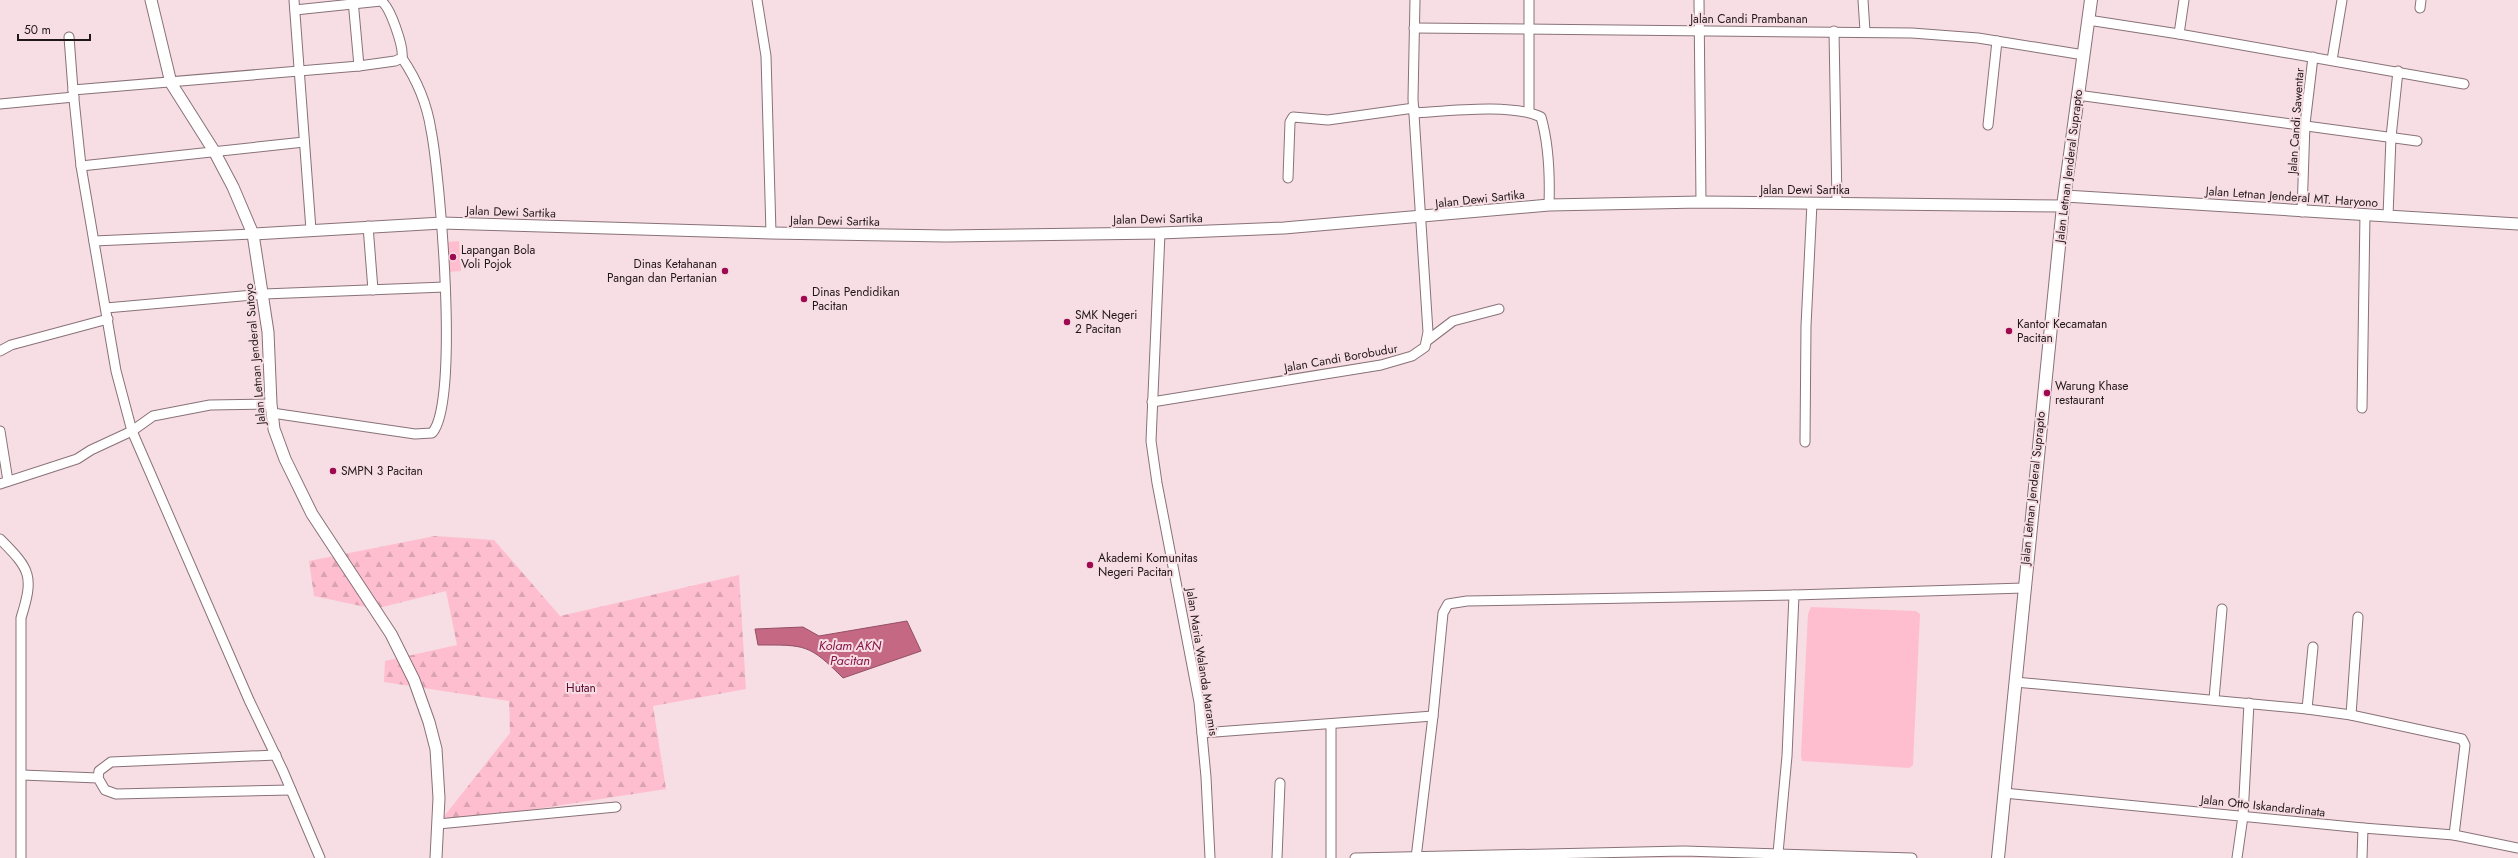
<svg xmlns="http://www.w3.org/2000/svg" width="2518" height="858" font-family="Jost,sans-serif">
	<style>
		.forest { fill: url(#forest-firs) }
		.pitch { fill: #febecf }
		.water { fill: #c46884; stroke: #935064 }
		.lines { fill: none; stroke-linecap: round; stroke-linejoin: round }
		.minor-casing { stroke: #887277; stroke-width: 11 }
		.tertiary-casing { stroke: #887277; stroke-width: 13 }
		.secondary-casing { stroke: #887277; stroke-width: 14 }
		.minor { stroke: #fff; stroke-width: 9 }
		.tertiary { stroke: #fff; stroke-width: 11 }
		.secondary { stroke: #fff; stroke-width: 12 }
		.poi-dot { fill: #9f0950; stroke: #f7dde4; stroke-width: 1.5 }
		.labels { text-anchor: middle; stroke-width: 4; stroke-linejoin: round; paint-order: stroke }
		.street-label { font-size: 12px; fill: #201719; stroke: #f7dde4 }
		.poi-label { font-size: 12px; fill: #201719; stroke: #f7dde4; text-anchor: start }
		.park-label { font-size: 12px; fill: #5e062e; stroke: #f7dde4 }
		.water-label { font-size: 13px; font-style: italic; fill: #861445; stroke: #f7dde4 }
	</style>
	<defs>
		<pattern id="forest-firs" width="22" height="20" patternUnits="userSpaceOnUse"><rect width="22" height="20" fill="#febecf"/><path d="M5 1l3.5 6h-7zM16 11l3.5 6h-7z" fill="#d9a3b1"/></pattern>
	</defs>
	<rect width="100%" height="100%" fill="#f7dde4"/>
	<path class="forest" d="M435 536 494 540 560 616 739 575 746 689 653 706 666 789 438 824 510 733 509 701 384 682 385 661 457 645 446 591 375 609 314 596 309 561Z"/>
	<g class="pitch">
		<path d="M459 241 461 271 448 272 446 242Z"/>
		<path d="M1811 607 1916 611 1920 614 1913 765 1909 768 1802 761 1801 755 1808 614Z"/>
	</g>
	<path class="water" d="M907 621 921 651 843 678C809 644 806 645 758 645L755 629 803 627 819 636Z"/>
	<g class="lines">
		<defs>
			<g id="minor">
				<path d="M294 0 311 230"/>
				<path d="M353 0 359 66"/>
				<path d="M757 0 766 56 771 233"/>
				<path d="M1529 0V111"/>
				<path d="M1699 0 1701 202"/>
				<path d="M1863 0 1865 31"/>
				<path d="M2420 8 2421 0"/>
				<path d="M295 10 381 1C390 6 404 47 402 58L395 61 359 66 73 90 81 166 116 371 132 431 249 700 283 771 320 858"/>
				<path d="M2088 20 2179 34 2464 84"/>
				<path d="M1414 28 1912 33 1978 38 2084 55"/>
				<path d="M1834 31 1837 203"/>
				<path d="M2179 34 2184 0"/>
				<path d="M69 37 73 90"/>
				<path d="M2332 60 2342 0"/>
				<path d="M2077 95 2417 141"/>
				<path d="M0 104 74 97"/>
				<path d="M1414 113C1448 111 1512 103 1541 117 1549 145 1550 176 1549 205"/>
				<path d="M1988 125 1997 41"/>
				<path d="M81 166 304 142"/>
				<path d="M1288 178 1290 122 1293 117 1328 120 1414 108"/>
				<path d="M2302 212 2305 124 2313 57"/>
				<path d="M2388 216 2391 137 2398 71"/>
				<path d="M368 226 373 290"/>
				<path d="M1160 233 1151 441 1157 483 1199 702 1206 777 1210 858"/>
				<path d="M94 241 253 234"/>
				<path d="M106 308 264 294 445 287"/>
				<path d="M1428 340 1453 321 1499 309"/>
				<path d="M0 351 11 345 108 319"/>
				<path d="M1152 402 1381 365 1412 356 1425 347 1428 332 1413 99 1415 0"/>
				<path d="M2362 408 2365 214"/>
				<path d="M272 413 415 434 432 433C460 403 440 176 431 130 427 104 417 80 402 58"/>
				<path d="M0 431 8 481"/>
				<path d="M1805 442 1806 326 1812 203"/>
				<path d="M0 484 77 459 91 450 132 431 153 416 210 405 271 404"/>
				<path d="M0 539C31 570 34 576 21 618V858"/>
				<path d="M2015 682 2307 709 2351 715 2462 739 2465 745 2454 835"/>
				<path d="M2214 699 2222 609"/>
				<path d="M2307 709 2313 647"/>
				<path d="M2351 715 2358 617"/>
				<path d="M1331 724V858"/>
				<path d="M1202 733 1433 716"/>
				<path d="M22 775 98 778 105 790 116 794 291 790"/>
				<path d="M98 778 99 771 111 762 276 755"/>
				<path d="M2004 793 2363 828 2454 835 2518 848"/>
				<path d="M438 824 616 807"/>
				<path d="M1778 853 1787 756 1794 595 2024 588"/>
				<path d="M1277 858 1280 783"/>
				<path d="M1355 858 1684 851 1912 858"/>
				<path d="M1416 858 1433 716 1443 613 1448 604 1467 601 1794 595"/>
				<path d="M2237 858 2243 816 2249 703"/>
				<path d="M2362 858 2363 828"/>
			</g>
			<g id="tertiary">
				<path d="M151 0 171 83 214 151 233 187 253 234 268 332 271 404 274 429 285 459 312 514 391 634 414 680 429 722 436 749 439 798 436 858"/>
				<path d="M2065 196 2518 224"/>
				<path d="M253 234 442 223 771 233 946 236 1160 233 1284 228 1549 205 1701 202 2063 206"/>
			</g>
			<path id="secondary" d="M1998 858 2063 206 2091 0"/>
		</defs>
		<use href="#minor" class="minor-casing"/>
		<use href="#tertiary" class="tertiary-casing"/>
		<use href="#secondary" class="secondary-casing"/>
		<use href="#minor" class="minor"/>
		<use href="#tertiary" class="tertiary"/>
		<use href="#secondary" class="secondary"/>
	</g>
	<g class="poi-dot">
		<circle cx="453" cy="257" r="4"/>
		<circle cx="725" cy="271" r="4"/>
		<circle cx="804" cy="299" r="4"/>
		<circle cx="1067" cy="322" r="4"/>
		<circle cx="2009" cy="331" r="4"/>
		<circle cx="2047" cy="393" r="4"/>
		<circle cx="333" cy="471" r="4"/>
		<circle cx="1090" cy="565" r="4"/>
	</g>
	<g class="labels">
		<g class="street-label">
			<text x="1749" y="23">Jalan Candi Prambanan</text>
			<text transform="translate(2296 121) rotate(-86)" y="4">Jalan Candi Sawentar</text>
			<text transform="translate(2069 166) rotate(-83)" y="4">Jalan Letnan Jenderal Suprapto</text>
			<text x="1805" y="194">Jalan Dewi Sartika</text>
			<text transform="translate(2292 197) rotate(4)" y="4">Jalan Letnan Jenderal MT. Haryono</text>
			<text transform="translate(1480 199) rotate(-6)" y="4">Jalan Dewi Sartika</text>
			<text transform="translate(511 212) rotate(2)" y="4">Jalan Dewi Sartika</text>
			<text transform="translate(1158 219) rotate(-1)" y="4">Jalan Dewi Sartika</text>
			<text transform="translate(835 221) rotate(1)" y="4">Jalan Dewi Sartika</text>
			<text transform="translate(255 354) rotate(-95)" y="4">Jalan Letnan Jenderal Sutoyo</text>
			<text transform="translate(1341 358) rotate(-10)" y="4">Jalan Candi Borobudur</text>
			<text transform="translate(2033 488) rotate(-84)" y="4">Jalan Letnan Jenderal Suprapto</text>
			<text transform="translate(1202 662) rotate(81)" y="4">Jalan Maria Walanda Maramis</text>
			<text transform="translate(2263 806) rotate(6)" y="4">Jalan Otto Iskandardinata</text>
		</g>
		<g class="poi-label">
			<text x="461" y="254">Lapangan Bola<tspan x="461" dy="14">Voli Pojok</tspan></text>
			<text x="717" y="268" text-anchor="end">Dinas Ketahanan<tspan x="717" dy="14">Pangan dan Pertanian</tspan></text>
			<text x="812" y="296">Dinas Pendidikan<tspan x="812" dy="14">Pacitan</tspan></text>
			<text x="1075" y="319">SMK Negeri<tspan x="1075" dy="14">2 Pacitan</tspan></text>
			<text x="2017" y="328">Kantor Kecamatan<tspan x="2017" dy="14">Pacitan</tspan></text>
			<text x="2055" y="390">Warung Khase<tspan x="2055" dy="14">restaurant</tspan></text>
			<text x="341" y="475">SMPN 3 Pacitan</text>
			<text x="1098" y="562">Akademi Komunitas<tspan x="1098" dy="14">Negeri Pacitan</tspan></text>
		</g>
		<g class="park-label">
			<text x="581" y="692">Hutan</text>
		</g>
		<g class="water-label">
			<text x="850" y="650">Kolam AKN<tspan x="850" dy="15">Pacitan</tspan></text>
		</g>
	</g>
	<path d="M18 34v6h72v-6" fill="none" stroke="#201719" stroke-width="2"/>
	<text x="24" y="34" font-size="12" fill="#201719" stroke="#f7dde4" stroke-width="3" paint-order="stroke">50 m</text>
</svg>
